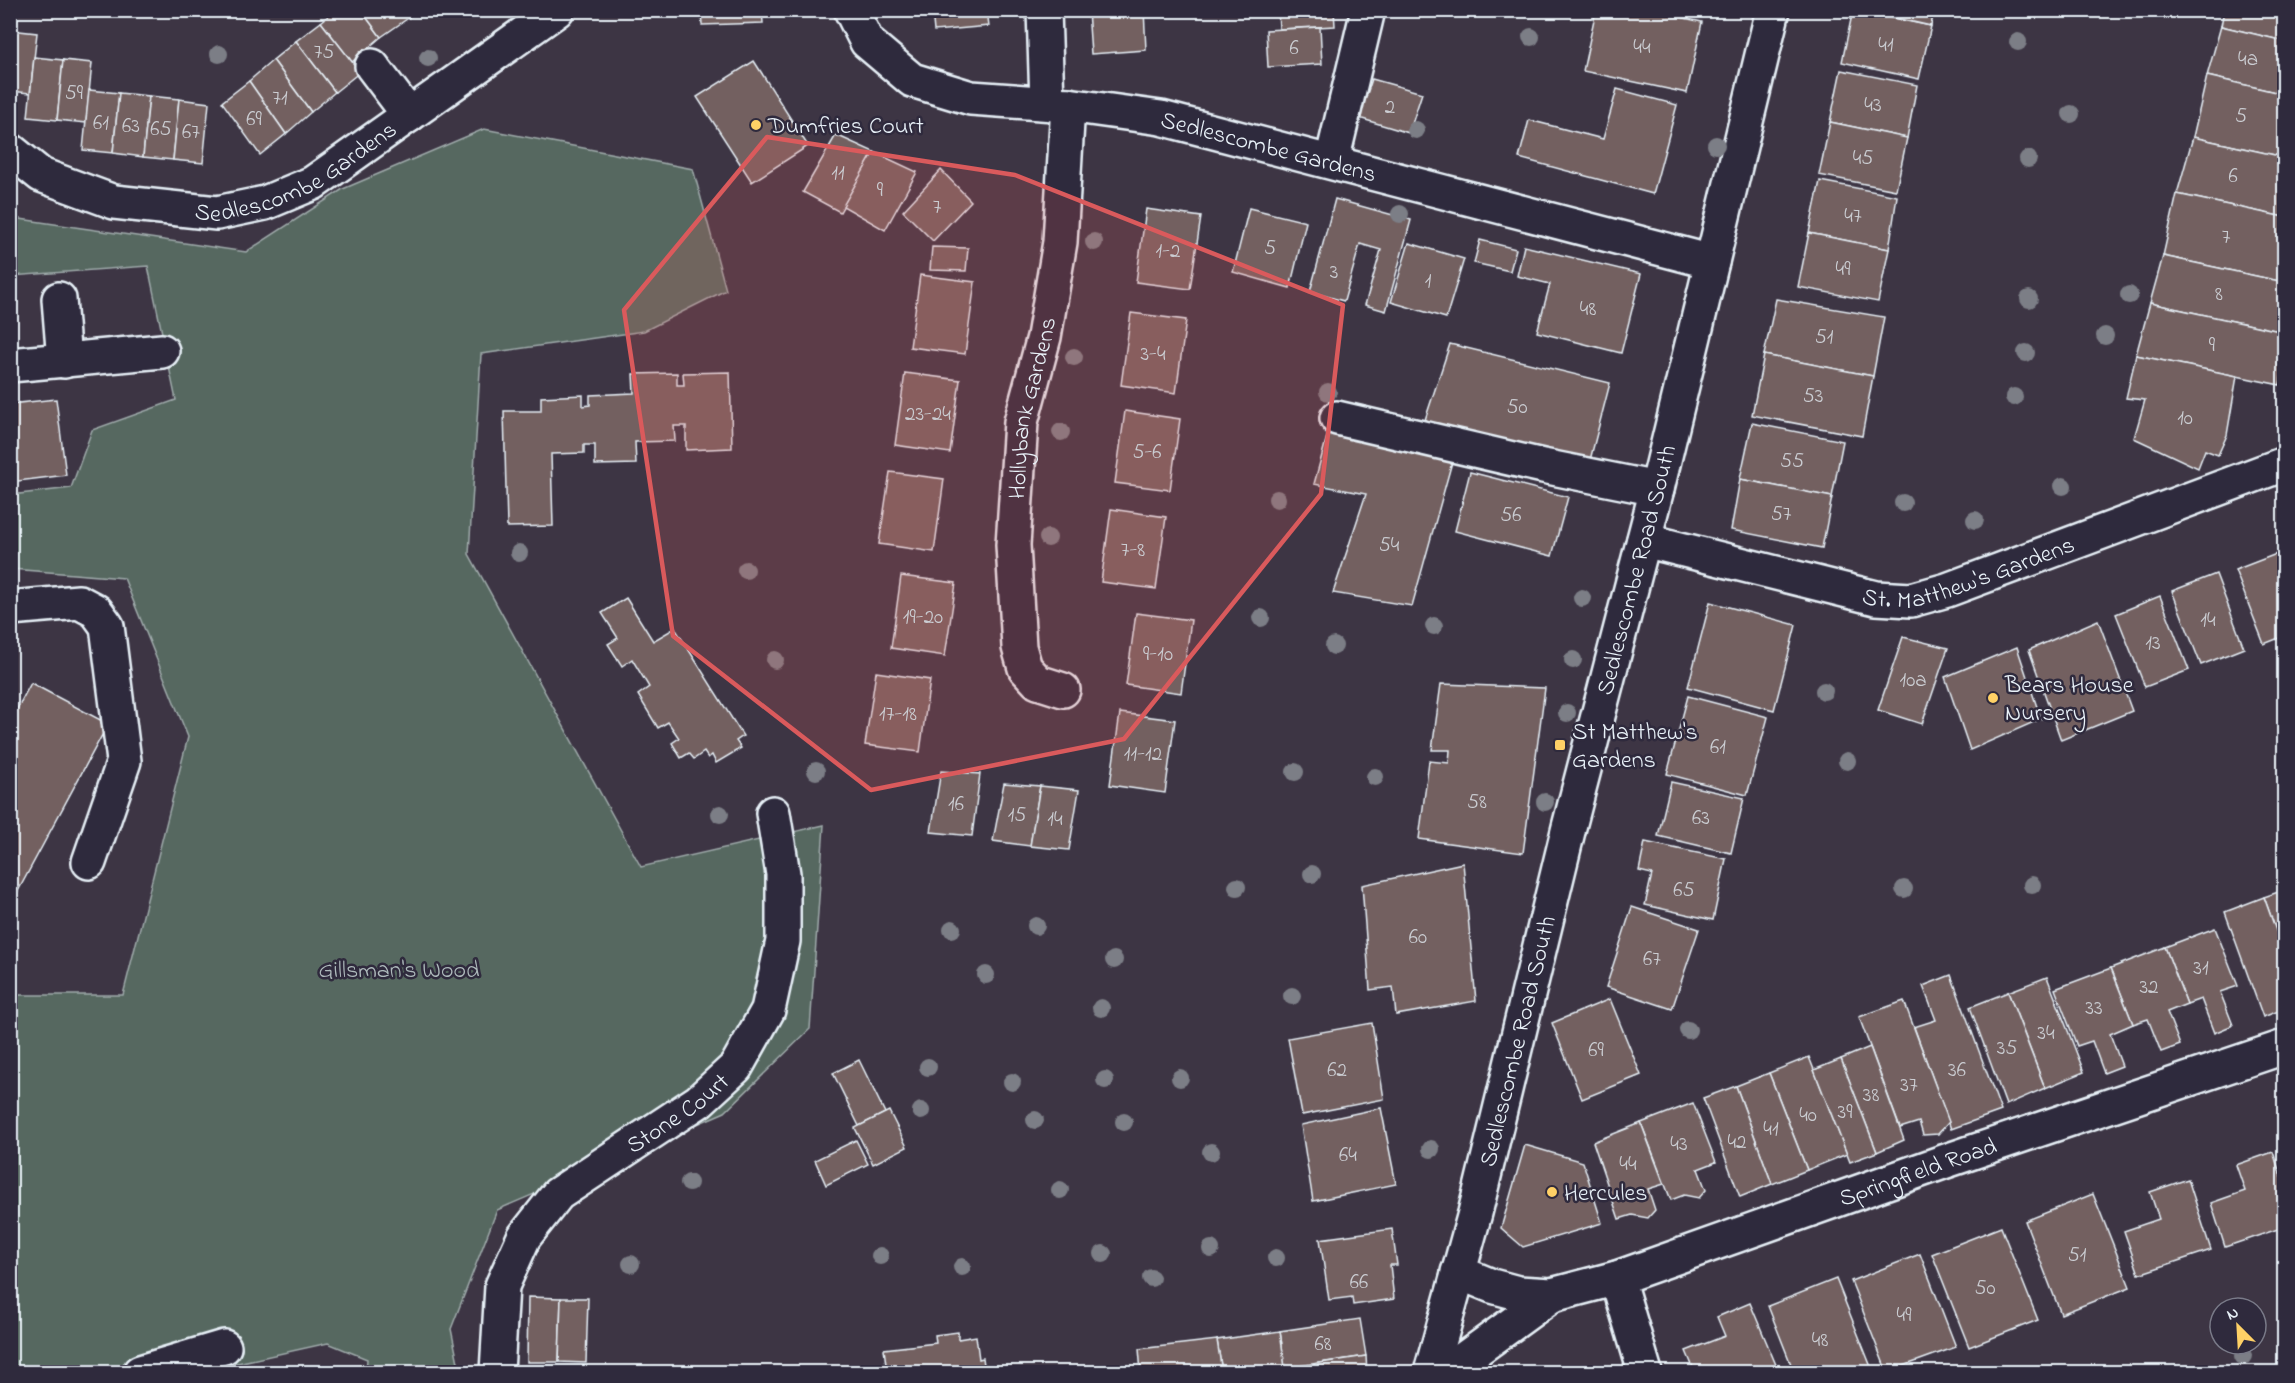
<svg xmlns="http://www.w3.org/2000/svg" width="2295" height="1383" font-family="'Indie Flower',sans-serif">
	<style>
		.green { fill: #576861; stroke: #a0acac; stroke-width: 1.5 }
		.building { fill: #736060; stroke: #e8f1f8; stroke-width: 1.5 }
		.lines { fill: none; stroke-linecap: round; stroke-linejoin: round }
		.minor-casing { stroke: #e8f1f8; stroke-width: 38 }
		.minor { stroke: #2f2a3d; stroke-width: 33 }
		.tree { fill: #7b7e86 }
		.marked { fill: #da5a5c; fill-opacity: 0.2; stroke: #da5a5c; stroke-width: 4.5; stroke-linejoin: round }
		.poi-dot { fill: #ffd166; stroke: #2f2a3d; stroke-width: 2 }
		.labels { text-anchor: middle; stroke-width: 5; stroke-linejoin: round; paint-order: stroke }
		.number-label { font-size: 21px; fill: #cbcdd2 }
		.poi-label { font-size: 24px; fill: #e8f1f8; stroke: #2f2a3d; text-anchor: start }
		.street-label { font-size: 24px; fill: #e8f1f8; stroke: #2f2a3d }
		.park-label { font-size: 24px; fill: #aebabc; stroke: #2f2a3d }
	</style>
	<rect width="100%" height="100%" fill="#3d3544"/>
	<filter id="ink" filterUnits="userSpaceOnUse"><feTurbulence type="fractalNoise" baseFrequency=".0167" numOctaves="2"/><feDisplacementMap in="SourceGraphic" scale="12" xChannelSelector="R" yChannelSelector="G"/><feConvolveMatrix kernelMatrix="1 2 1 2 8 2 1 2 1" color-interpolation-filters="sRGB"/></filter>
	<g filter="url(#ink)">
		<path class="green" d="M484 129 693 169 726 290 644 331 481 354 469 554 641 867 824 825 810 1029 725 1112 497 1210 451 1329 460 1372H366L367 1359 328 1343 197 1372H11V995H123L188 737 124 578 11 569V495L71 488 92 430 176 400 148 266 11 276 10 214 20 219 246 252 343 189Z"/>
		<g class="building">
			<path d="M335 10H361L381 37 352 62 321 22Z"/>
			<path d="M361 10H415L417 12 381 37Z"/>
			<path d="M701 10H762L763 23 702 25Z"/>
			<path d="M932 10H987L989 26 934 31Z"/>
			<path d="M1088 10H1144L1146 50 1091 54Z"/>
			<path d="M1278 10H1334L1335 26 1279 29Z"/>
			<path d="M1596 10H1649L1702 22 1687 93 1583 71Z"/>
			<path d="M1853 10 1931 26 1919 79 1842 62Z"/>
			<path d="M1860 10H1934L1931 26Z"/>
			<path d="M2224 10H2284V41L2221 26Z"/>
			<path d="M321 22 360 72 335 92 296 41Z"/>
			<path d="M2221 26 2284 41V94L2207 76Z"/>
			<path d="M1320 27 1322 64 1268 67 1266 30Z"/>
			<path d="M10 30 37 33 30 93 10 91Z"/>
			<path d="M296 41 335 92 311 112 273 60Z"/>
			<path d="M34 57 63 60 57 120 28 117Z"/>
			<path d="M63 60 92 63 86 123 57 120Z"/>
			<path d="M273 60 311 112 286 134 249 81Z"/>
			<path d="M754 61 808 146 752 182 697 97Z"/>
			<path d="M1841 70 1917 85 1907 138 1830 122Z"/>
			<path d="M2207 76 2284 94V157L2193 137Z"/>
			<path d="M1372 79 1422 93 1409 133 1359 118Z"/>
			<path d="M249 81 286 134 260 155 222 102Z"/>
			<path d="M1617 89 1677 105 1653 194 1519 158 1529 120 1603 139Z"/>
			<path d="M89 90 119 93 113 153 83 150Z"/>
			<path d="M119 93 149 96 143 157 113 153Z"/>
			<path d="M149 96 179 99 173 160 143 157Z"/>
			<path d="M179 99 209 103 203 163 173 160Z"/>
			<path d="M1830 122 1907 138 1896 190 1819 175Z"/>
			<path d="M836 135 874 152 840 212 803 192Z"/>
			<path d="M2193 137 2284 157V217L2177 194Z"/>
			<path d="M874 152 917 172 885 230 843 206Z"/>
			<path d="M941 170 971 201 933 241 903 211Z"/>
			<path d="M1820 181 1897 196 1889 249 1809 233Z"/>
			<path d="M2177 194 2284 217V282L2163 256Z"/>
			<path d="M1335 199 1411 220 1386 311 1365 305 1381 250 1360 244 1344 301 1310 292Z"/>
			<path d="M1249 208 1306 222 1290 288 1233 272Z"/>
			<path d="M1146 209 1201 217 1190 289 1136 282Z"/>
			<path d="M1809 233 1889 249 1878 302 1798 287Z"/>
			<path d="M1480 240 1516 249 1510 271 1474 263Z"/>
			<path d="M1409 243 1464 259 1446 318 1391 302Z"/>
			<path d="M1524 246 1641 274 1621 353 1537 332 1550 284 1517 276Z"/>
			<path d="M932 247 968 248 966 271 930 270Z"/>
			<path d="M2163 256 2284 282V332L2150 303Z"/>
			<path d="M920 275 975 282 965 354 910 347Z"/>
			<path d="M1776 299 1884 317 1873 376 1764 355Z"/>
			<path d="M2150 303 2284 332V364L2280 385 2136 355Z"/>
			<path d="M1131 313 1186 320 1176 393 1121 385Z"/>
			<path d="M1450 344 1610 383 1589 464 1422 429Z"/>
			<path d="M1764 355 1873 376 1862 436 1752 415Z"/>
			<path d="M2136 355 2237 376 2227 435 2218 455 2205 450 2198 468 2134 438 2145 400 2126 398Z"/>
			<path d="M730 372 732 448 686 450V426H674L675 441 635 442 636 464 595 465V445H584V453L551 454 553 526 507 527 504 411H541V397L583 395V406L590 405V395L634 393 633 374 677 373V385H684L683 373Z"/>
			<path d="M905 373 960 380 950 453 895 445Z"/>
			<path d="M56 399 66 475 10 482V404Z"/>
			<path d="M1125 411 1180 419 1170 490 1115 483Z"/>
			<path d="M1752 423 1843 441 1832 497 1740 479Z"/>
			<path d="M1328 433 1452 462 1412 606 1333 593 1366 494 1314 484Z"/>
			<path d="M890 472 944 479 934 552 879 544Z"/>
			<path d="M1470 472 1568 497 1552 556 1455 531Z"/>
			<path d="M1740 479 1832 497 1822 548 1731 530Z"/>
			<path d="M1111 509 1166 517 1156 589 1101 582Z"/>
			<path d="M2279 553 2284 568V636L2264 644 2235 570Z"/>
			<path d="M2216 574 2244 648 2201 665 2172 591Z"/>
			<path d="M901 576 956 583 945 656 891 648Z"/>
			<path d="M2160 596 2189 670 2145 687 2116 614Z"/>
			<path d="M626 598 653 641 675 628 743 736 736 741 741 748 716 763 712 755 708 758 704 752 694 759 689 753 681 758 672 743 679 738 668 722 658 728 638 695 649 687 632 659 622 666 608 644 618 638 602 613Z"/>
			<path d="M1710 602 1796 625 1774 710 1688 687Z"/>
			<path d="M1136 613 1191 620 1181 693 1126 685Z"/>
			<path d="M2098 620 2132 711 2061 740 2029 650Z"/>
			<path d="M1903 637 1948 648 1922 724 1878 710Z"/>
			<path d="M2017 647 2041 719 1970 750 1945 677Z"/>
			<path d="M876 672 930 680 920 752 865 745Z"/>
			<path d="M31 683 108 724 10 906V722Z"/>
			<path d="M1441 684 1545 688 1523 853 1419 839 1429 761 1449 763 1450 750H1432Z"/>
			<path d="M1688 696 1768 717 1747 795 1667 774Z"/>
			<path d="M1120 713 1175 720 1165 793 1110 785Z"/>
			<path d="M941 771 980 774 972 836 931 832Z"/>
			<path d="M1671 782 1744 798 1731 853 1658 836Z"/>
			<path d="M1004 783 1040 786 1030 846 993 841Z"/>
			<path d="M1040 786 1079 790 1069 850 1030 846Z"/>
			<path d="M1645 842 1726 859 1713 920 1645 905 1652 874 1639 871Z"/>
			<path d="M1463 863 1476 1001 1396 1015 1393 987 1370 990 1362 885Z"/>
			<path d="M2284 890V953L2264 897Z"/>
			<path d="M2264 897 2284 953V1009L2263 1017 2225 912Z"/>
			<path d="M1632 907 1699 929 1672 1009 1606 987Z"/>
			<path d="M2215 928 2238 986 2220 992 2233 1025 2214 1033 2201 999 2187 1004 2165 947Z"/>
			<path d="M2165 947 2187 1004 2167 1012 2180 1045 2161 1052 2148 1019 2133 1024 2111 968Z"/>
			<path d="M2111 968 2133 1024 2110 1034 2122 1066 2104 1073 2092 1041 2077 1046 2055 989Z"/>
			<path d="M1951 975 2001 1111 1951 1129 1914 1027 1936 1020 1923 986Z"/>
			<path d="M2047 977 2084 1072 2045 1088 2008 992Z"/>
			<path d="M2008 992 2045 1088 2006 1105 1970 1007Z"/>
			<path d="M1610 999 1641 1075 1582 1099 1552 1023Z"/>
			<path d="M1904 1001 1949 1122 1938 1134 1923 1135 1919 1122 1900 1128 1859 1017Z"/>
			<path d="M1372 1023 1384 1099 1302 1115 1288 1038Z"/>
			<path d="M1870 1047 1904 1140 1877 1152 1841 1059Z"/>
			<path d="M1809 1057 1847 1154 1807 1170 1769 1073Z"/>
			<path d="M1841 1059 1877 1152 1850 1162 1814 1070Z"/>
			<path d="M859 1060 885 1113 859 1126 833 1073Z"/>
			<path d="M1769 1073 1807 1170 1772 1184 1736 1086Z"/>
			<path d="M1736 1086 1772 1184 1740 1197 1703 1098Z"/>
			<path d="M1693 1103 1716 1162 1698 1169 1706 1190 1699 1198 1684 1195 1671 1200 1641 1123Z"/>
			<path d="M1381 1108 1396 1184 1313 1201 1301 1125Z"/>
			<path d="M889 1111 907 1147 873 1164 855 1128Z"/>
			<path d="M1641 1123 1664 1184 1648 1189 1655 1210 1648 1218 1632 1215 1619 1219 1593 1142Z"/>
			<path d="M856 1140 868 1164 826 1185 815 1160Z"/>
			<path d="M1525 1145 1583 1162 1602 1223 1523 1247 1501 1228Z"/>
			<path d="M2273 1152 2284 1185V1227L2225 1247 2211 1203 2245 1191 2236 1165Z"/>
			<path d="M2188 1179 2211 1250 2139 1274 2124 1231 2159 1219 2150 1192Z"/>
			<path d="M2093 1194 2130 1287 2061 1314 2025 1221Z"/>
			<path d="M2001 1227 2038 1320 1969 1347 1932 1254Z"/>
			<path d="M1392 1229 1397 1265H1390L1394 1299 1353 1305 1352 1297 1329 1300 1320 1239Z"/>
			<path d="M1920 1254 1956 1347 1887 1372 1851 1281Z"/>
			<path d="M1836 1279 1873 1372H1794L1768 1306Z"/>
			<path d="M528 1297 561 1298 559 1362H527Z"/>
			<path d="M561 1298H588L586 1363 559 1362Z"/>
			<path d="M1750 1303 1779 1372H1695L1686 1351 1725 1336 1717 1317Z"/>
			<path d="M1360 1319 1366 1356 1285 1368 1280 1331Z"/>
			<path d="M1280 1331 1285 1368 1278 1369V1372H1222L1217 1340Z"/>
			<path d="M958 1332V1339L976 1336 979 1359 983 1358 985 1372H887L884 1349 936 1343 935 1335Z"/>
			<path d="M1217 1340 1222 1372H1141L1139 1349Z"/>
			<path d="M1366 1356 1367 1372H1315L1314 1364Z"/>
		</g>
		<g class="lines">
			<defs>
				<g id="minor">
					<path id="s1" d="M851 10 867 42 912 80 971 98 1068 105 1161 118 1712 262"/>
					<path d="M1044 10 1047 103"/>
					<path d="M372 66 409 115"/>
					<path id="s2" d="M10 150 41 175 114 202 217 213 265 203 313 183 557 10"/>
					<path d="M1332 161 1368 10"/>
					<path d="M59 299 64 361"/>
					<path d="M10 365 162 351"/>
					<path d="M1337 418 1543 466 1657 489"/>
					<path id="s3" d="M1644 540 1876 598 1911 600 1947 590 2284 464"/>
					<path d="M10 608 79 602 96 611 107 626 124 761 89 862"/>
					<path id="s4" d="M1063 690 1038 682 1025 668 1019 647 1013 545 1021 422 1044 337 1060 242 1068 105"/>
					<path id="s5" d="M1458 1272 1492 1286 1518 1293 1552 1295 1617 1278 1946 1161 2284 1047"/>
					<path d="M1617 1278 1645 1372"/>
					<path d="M140 1372 224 1347"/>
					<path id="s6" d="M497 1372 502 1286 524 1237 558 1194 699 1101 736 1067 768 1010 783 941V874L773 813"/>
					<path id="s7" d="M1431 1372 1475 1213 1569 827 1657 489 1773 10"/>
					<path d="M1446 1372 1552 1295"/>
				</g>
			</defs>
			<use href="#minor" class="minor-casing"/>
			<use href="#minor" class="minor"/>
		</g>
		<g class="tree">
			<circle cx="1531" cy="37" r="9"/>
			<circle cx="2018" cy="42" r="9"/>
			<circle cx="219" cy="54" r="9"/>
			<circle cx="428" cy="58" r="9"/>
			<circle cx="2071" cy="114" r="9"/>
			<circle cx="1416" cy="130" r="9"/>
			<circle cx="1716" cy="145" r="9"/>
			<circle cx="2028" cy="159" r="9"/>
			<circle cx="1400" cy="214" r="9"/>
			<circle cx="1094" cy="242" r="9"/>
			<circle cx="2129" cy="295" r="9"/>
			<circle cx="2029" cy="299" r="9"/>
			<circle cx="2105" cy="336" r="9"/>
			<circle cx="2026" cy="353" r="9"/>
			<circle cx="1074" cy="357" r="9"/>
			<circle cx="1328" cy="392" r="9"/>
			<circle cx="2014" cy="397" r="9"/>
			<circle cx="1061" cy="432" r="9"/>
			<circle cx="2063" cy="486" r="9"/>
			<circle cx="1277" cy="499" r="9"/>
			<circle cx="1903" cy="503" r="9"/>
			<circle cx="1975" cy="520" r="9"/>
			<circle cx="1048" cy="538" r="9"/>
			<circle cx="519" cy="553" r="9"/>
			<circle cx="746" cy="570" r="9"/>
			<circle cx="1582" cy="598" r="9"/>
			<circle cx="1261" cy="618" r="9"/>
			<circle cx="1434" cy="626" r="9"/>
			<circle cx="1334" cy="646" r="9"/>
			<circle cx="775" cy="660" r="9"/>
			<circle cx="1573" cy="660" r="9"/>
			<circle cx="1824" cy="691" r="9"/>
			<circle cx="1567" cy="713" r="9"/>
			<circle cx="1847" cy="761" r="9"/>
			<circle cx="816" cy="771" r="9"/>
			<circle cx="1295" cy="772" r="9"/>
			<circle cx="1375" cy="777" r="9"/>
			<circle cx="1545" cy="802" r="9"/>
			<circle cx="720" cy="814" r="9"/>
			<circle cx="1312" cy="874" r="9"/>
			<circle cx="2032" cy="885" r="9"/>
			<circle cx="1237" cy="887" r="9"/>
			<circle cx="1904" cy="889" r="9"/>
			<circle cx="1036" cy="926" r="9"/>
			<circle cx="952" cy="929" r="9"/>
			<circle cx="1114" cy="960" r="9"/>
			<circle cx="986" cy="975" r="9"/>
			<circle cx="1292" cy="996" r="9"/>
			<circle cx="1101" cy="1008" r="9"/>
			<circle cx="1688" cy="1030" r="9"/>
			<circle cx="928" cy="1067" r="9"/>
			<circle cx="1180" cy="1078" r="9"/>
			<circle cx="1105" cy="1080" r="9"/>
			<circle cx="1012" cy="1082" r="9"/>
			<circle cx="921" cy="1111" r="9"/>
			<circle cx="1035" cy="1120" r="9"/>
			<circle cx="1124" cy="1122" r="9"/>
			<circle cx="1431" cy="1149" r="9"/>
			<circle cx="1211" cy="1152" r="9"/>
			<circle cx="689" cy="1183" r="9"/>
			<circle cx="1060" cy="1190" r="9"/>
			<circle cx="1211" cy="1249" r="9"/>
			<circle cx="1103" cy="1254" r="9"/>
			<circle cx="880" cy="1256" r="9"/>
			<circle cx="1276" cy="1258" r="9"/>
			<circle cx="631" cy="1264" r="9"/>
			<circle cx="962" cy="1267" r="9"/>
			<circle cx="1151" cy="1278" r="9"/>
			<circle cx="2243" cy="1356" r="9"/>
		</g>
	</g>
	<path class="marked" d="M767 137 1015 175 1343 305 1321 494 1124 739 871 790 673 636 624 310Z"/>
	<g class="poi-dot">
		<circle cx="756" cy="125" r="6"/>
		<circle cx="1993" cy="698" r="6"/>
		<rect x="1554" y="739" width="12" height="12" rx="3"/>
		<circle cx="1552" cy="1192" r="6"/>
	</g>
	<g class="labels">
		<g class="number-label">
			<text x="1886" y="51">41</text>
			<text x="1642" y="53">44</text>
			<text x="1294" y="54">6</text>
			<text x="324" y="58">75</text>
			<text x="2248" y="65">4a</text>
			<text x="74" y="99">59</text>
			<text x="280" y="104">71</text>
			<text x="1873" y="111">43</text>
			<text x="1390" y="113">2</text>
			<text x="2241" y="122">5</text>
			<text x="254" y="125">69</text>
			<text x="101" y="129">61</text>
			<text x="131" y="132">63</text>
			<text x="161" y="135">65</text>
			<text x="191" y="138">67</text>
			<text x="1863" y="164">45</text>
			<text x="838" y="179">11</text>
			<text x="2233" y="182">6</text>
			<text x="880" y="196">9</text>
			<text x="937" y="213">7</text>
			<text x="1853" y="222">47</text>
			<text x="2226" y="243">7</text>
			<text x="1270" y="254">5</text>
			<text x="1168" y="257">1-2</text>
			<text x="1843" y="275">49</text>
			<text x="1334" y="278">3</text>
			<text x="1428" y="287">1</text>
			<text x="2219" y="300">8</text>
			<text x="1588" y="315">48</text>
			<text x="1824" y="343">51</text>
			<text x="2212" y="351">9</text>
			<text x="1153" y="360">3-4</text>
			<text x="1813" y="402">53</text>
			<text x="1517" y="413">50</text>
			<text x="928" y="420">23-24</text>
			<text x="2185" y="424">10</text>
			<text x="1147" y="458">5-6</text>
			<text x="1792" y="467">55</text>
			<text x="1781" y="520">57</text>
			<text x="1511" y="521">56</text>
			<text x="1389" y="551">54</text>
			<text x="1133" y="556">7-8</text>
			<text x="923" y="623">19-20</text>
			<text x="2208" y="626">14</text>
			<text x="2153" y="649">13</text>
			<text x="1158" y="660">9-10</text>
			<text x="1913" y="686">10a</text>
			<text x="898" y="720">17-18</text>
			<text x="1718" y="753">61</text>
			<text x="1143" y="760">11-12</text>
			<text x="1477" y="808">58</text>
			<text x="956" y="810">16</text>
			<text x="1017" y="821">15</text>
			<text x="1701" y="824">63</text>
			<text x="1055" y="825">14</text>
			<text x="1684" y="896">65</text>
			<text x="1418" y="943">60</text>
			<text x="1652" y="965">67</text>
			<text x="2201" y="974">31</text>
			<text x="2149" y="993">32</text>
			<text x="2094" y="1014">33</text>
			<text x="2046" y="1039">34</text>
			<text x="2007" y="1054">35</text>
			<text x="1596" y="1056">69</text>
			<text x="1337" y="1076">62</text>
			<text x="1957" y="1076">36</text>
			<text x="1909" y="1091">37</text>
			<text x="1871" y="1101">38</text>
			<text x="1845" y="1118">39</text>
			<text x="1808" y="1121">40</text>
			<text x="1771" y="1135">41</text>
			<text x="1737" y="1148">42</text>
			<text x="1679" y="1150">43</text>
			<text x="1348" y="1161">64</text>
			<text x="1628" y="1170">44</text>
			<text x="2077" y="1261">51</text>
			<text x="1359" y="1288">66</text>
			<text x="1985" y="1294">50</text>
			<text x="1904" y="1321">49</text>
			<text x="1820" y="1346">48</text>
			<text x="1323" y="1350">68</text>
		</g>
		<g class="poi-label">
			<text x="768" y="133">Dumfries Court</text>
			<text x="2005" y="692">Bears House<tspan x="2005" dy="28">Nursery</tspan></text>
			<text x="1572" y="739">St Matthew's<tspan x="1572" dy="28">Gardens</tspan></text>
			<text x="1564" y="1200">Hercules</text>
		</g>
		<g class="street-label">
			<text dy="8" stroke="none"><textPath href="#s1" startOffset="459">Sedlescombe Gardens</textPath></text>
			<text dy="8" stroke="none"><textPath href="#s2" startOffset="310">Sedlescombe Gardens</textPath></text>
			<text dy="8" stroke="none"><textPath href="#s4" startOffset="308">Hollybank Gardens</textPath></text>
			<text dy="8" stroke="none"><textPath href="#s3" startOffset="336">St. Matthew's Gardens</textPath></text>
			<text dy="8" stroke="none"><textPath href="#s7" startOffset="828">Sedlescombe Road South</textPath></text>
			<text dy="8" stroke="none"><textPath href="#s7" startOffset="342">Sedlescombe Road South</textPath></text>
			<text dy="8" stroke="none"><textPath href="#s6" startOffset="339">Stone Court</textPath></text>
			<text dy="8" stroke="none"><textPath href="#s5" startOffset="484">Springfield Road</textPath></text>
		</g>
		<g class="park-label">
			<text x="399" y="977">Gillsman's Wood</text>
		</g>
	</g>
	<rect width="2295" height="1383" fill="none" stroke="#2f2a3d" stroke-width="36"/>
	<rect x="18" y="18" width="2259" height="1347" fill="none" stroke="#e8f1f8" stroke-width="2" filter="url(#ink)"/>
	<g transform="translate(2238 1326) rotate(336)"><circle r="28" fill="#2f2a3d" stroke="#797a88" stroke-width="1.5"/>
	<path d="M0-4.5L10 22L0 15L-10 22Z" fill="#ffd166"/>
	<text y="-9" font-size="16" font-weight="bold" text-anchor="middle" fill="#e8f1f8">N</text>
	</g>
</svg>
